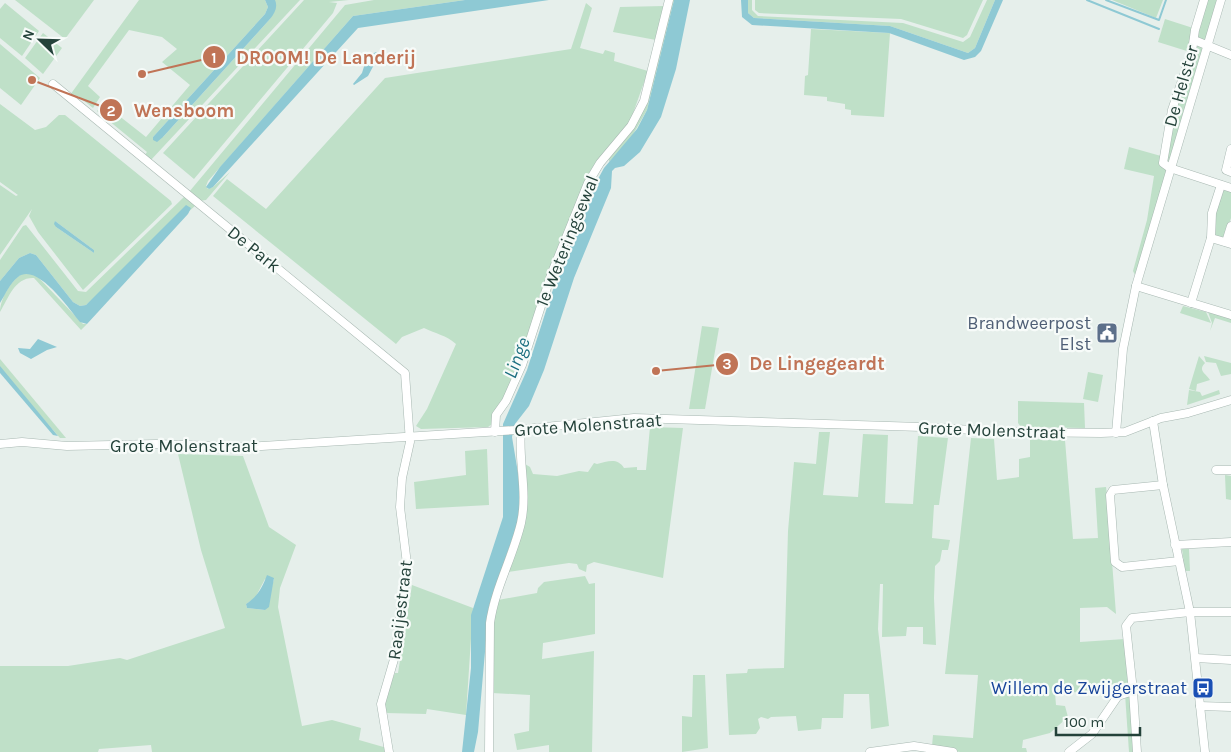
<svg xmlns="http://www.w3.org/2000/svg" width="1231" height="752" font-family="Karla,sans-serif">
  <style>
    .green { fill: #bfe0c8; fill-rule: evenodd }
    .water { fill: #8ec9d4 }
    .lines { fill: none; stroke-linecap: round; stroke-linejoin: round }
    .stream { stroke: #8ec9d4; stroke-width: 2 }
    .minor-casing { stroke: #a8b8b2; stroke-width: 9 }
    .minor { stroke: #fff; stroke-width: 8 }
    .labels { text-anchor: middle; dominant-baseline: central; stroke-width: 4.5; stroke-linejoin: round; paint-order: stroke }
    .street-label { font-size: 18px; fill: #24423a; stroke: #f7fbf9 }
    .service-label { font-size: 18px; fill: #4e5e75; stroke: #f7fbf9; text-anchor: end }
    .transit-label { font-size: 18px; fill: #164399; stroke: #f7fbf9; text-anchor: end }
    .water-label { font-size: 19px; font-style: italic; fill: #1c6f80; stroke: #f7fbf9 }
    .leader { fill: none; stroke: #c07456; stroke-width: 2 }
    .callout-dot { fill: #c07456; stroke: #f7fbf9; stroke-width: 2 }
    .mark-label { font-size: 15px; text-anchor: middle; font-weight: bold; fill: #fff }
    .callout-label { font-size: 19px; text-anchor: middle; font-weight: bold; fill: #c07456; stroke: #f7fbf9; stroke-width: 4.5; stroke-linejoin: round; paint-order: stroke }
  </style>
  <rect width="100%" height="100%" fill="#e6efeb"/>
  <!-- green -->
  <g class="green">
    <path d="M15 0H94L65 39Z"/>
    <path d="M139 0H265L268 7 265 14 153 137H163L270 19 275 0H300L150 161 144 156 147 152 97 111 104 104 146 137 190 85 162 62 177 49 162 37 129 30 88 86 100 97 93 108 78 96 76 99 70 95Z"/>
    <path d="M304 0H349L329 2 337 3 333 13 194 179 163 153Z"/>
    <path d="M374 0H465L353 16 208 181 206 186 208 189 213 187 230 172 206 200 199 201 189 192 345 5Z"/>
    <path d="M671 0H674L647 110 631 138 609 162V156L630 134 642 111Z"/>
    <path d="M748 0H752V10L758 16 903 23 963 42 970 37 987 0H995L975 48 968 53 890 26 754 18 748 13Z"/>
    <path d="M755 0H983L967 35 963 38 901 19 759 13 755 10Z"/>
    <path d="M1112 0H1163L1156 18Z"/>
    <path d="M1206 0H1218L1206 39 1202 40 1196 37Z"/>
    <path d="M5 3 39 31 22 56 0 38V9Z"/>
    <path d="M586 3 592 8 580 48 603 54 605 50 615 53 614 61 648 71 631 119 623 133 590 172 522 356 492 424 488 427 421 429 416 426 427 409 456 344C446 335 436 334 424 328L402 337 396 344 213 196 227 179 266 209 385 78 571 49Z"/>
    <path d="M664 6 656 40 613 32 620 7Z"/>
    <path d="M1165 19 1193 28 1190 52 1158 42Z"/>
    <path d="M811 29 890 33 884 117 851 115V110L845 109V104L827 101V97L804 95 805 76 808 75Z"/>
    <path d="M43 33 62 48 43 74 25 58Z"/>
    <path d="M0 44 40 78 21 105 0 88Z"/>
    <path d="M1196 45 1203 47V52L1168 164 1165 158 1173 114Z"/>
    <path d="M0 104 35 130 46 127 59 115H65L171 201 172 204 83 290 38 232 29 216 32 209 0 255V185L16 196 18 195 0 182ZM55 221 94 250V253L56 227Z"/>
    <path d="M1129 147 1161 156 1162 166 1167 171 1136 277 1133 271 1147 220 1154 176 1124 169Z"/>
    <path d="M1227 189 1231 191V218L1224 239 1215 236 1214 217 1221 192Z"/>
    <path d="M185 196 196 205 86 305 80 306 73 302 36 255 30 253 19 258 0 281V260L23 226 26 225 78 291 86 292Z"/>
    <path d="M22 274H33L37 276 83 324H87L81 330 34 278C15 277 9 297 0 312 0 299 11 280 22 274Z"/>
    <path d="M1183 306 1206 312 1211 323 1180 313Z"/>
    <path d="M1208 312 1231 319V323L1215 318 1210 331 1212 323Z"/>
    <path d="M702 326 719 328 705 409H689Z"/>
    <path d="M1199 356 1205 363C1197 371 1207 374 1210 380L1197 384 1196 391 1189 389Z"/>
    <path d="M1204 356 1231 363V374L1221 376 1216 363 1206 362Z"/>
    <path d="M0 359 66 438H60L0 369Z"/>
    <path d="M1088 372 1103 375 1098 402 1083 399Z"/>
    <path d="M1189 390 1200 392 1202 396 1219 390 1220 394 1187 405Z"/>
    <path d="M1018 401 1084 403 1085 428 1021 427 1018 423Z"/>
    <path d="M650 427 683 428 663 578 594 562 587 565 586 572 579 569 577 564 569 563 508 572 525 464 530 467 533 474 557 476 579 471 588 472 594 463 597 464C607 462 617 457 624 468L637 467V470H646Z"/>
    <path d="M819 432H830L823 495 858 497 863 434 888 435 885 503 913 504 918 436 948 438 939 505H934L932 538 950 540 948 550H942L940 561 935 566 934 598 936 645 923 644V627H907L906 636 882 637 883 584H880L878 629 889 726 871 729 869 694H844L843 718H822L821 729 798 731 796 716 771 717 768 719 761 717 758 719 760 728 756 734 729 735 726 674 747 673 748 669 784 668 788 531 794 462 816 464Z"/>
    <path d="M971 438 994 439 997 480 1019 477V459L1030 457V439L1065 440 1073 539 1098 538 1095 488 1106 487 1107 495 1116 614 1107 607 1080 608V642L1125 639 1130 687 1112 696 1104 691 1055 693 1056 705 1065 706 1068 717 1050 733 1023 740 1022 748H1026L1027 752H960L932 746 933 735 973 738 978 675 945 674Z"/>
    <path d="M487 449 489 505 416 509 414 482 466 475 465 451Z"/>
    <path d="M178 454 243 456 269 527 296 545 280 588 278 607 302 726 332 720 361 728 359 740 387 748 388 752H152L151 745 99 749 98 752H0V666H68L120 658 127 660 225 628 201 550ZM265 579H274L265 610 247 608 246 604 255 598Z"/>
    <path d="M1225 475 1231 476V500L1226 499Z"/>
    <path d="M1182 549H1189L1190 571H1185Z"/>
    <path d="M585 576 589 584 595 583V634L543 643 542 659 594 651 592 752H549V745L517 750 514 734 529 731 530 695 492 693V631L498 600 537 593 538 588 544 582Z"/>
    <path d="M412 585 473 608 466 715 427 709 426 714 386 713 384 705 385 697 395 673H398Z"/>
    <path d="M693 675H705L708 748 682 752V716L692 717Z"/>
    <path d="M1125 694 1131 695 1134 752H1129Z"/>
  </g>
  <!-- water -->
  <g class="water">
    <path d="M265 0H275C278 7 275 13 270 19L163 137 157 142 153 140V137L265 14 268 7Z"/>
    <path d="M465 0H549L358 28 213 187 209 189 206 187 220 167 353 16Z"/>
    <path d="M674 0H690L676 69 661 117 640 152 624 166 615 168 612 171 611 188 574 278 544 370 529 406 515 424 512 437 520 485 519 519 489 606 478 732 474 752H462L471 668V615L503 517V424L527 370 551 295 592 190 604 168 637 129 647 110Z"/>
    <path d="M741 0H748V13L754 18 890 26 968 53 975 48 995 0H1003L981 51 975 57 964 60 889 33 752 25 742 17Z"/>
    <path d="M376 52 400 59 376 61 368 76 354 85 353 84 362 73 367 57Z"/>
    <path d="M186 205 191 208 188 214 87 324 80 322C69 309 37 262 18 277 10 283 5 295 0 303V281L19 258 30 253 36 255 73 302 80 306 86 305Z"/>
    <path d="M55 221 94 250V253L56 227 54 224Z"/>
    <path d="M38 339 57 347 47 350 31 359 20 353 18 348 30 349Z"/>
    <path d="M0 366 58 436 53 435 0 373Z"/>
    <path d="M267 575 274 578 269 607 265 610 247 608 246 604C258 596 262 588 267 575Z"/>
  </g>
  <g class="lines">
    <!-- stream -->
    <g class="stream">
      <path d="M1087 0 1159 29"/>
      <path d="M1106 0 1159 20 1166 0"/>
    </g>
    <!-- minor casing -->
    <g class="minor-casing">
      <g id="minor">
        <path d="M1204 0 1195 30 1192 51 1172 110 1163 163 1170 168 1231 188"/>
        <path d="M1194 40 1231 55"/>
        <path d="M53 84 405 373 410 442 402 478 400 507 407 564 395 656 381 704 389 752"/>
        <path d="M1231 149 1226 170 1231 172"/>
        <path d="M1211 238 1231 244"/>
        <path d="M1226 242 1231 226"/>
        <path d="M1136 286 1231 315"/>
        <path d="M1191 303 1211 238 1212 213 1221 185"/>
        <path d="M1153 421 1163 485 1190 612 1205 752"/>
        <path d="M495 432 496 415 506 401 522 365 551 275 588 183 600 163 631 126 644 101 669 0"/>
        <path d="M1116 433 1123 349 1136 286 1221 0"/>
        <path d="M0 444 22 442 67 446 156 444 245 447 516 430 634 418 921 427 1007 432 1101 433 1125 432 1161 418 1188 413 1231 400"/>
        <path d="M1216 470H1231"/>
        <path d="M1163 485 1113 490 1110 495 1115 562 1122 567 1179 561"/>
        <path d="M1175 545 1231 542"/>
        <path d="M1196 658 1231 660"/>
        <path d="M1200 706 1231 707"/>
        <path d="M489 752 490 623C495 588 513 557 521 523 528 492 518 461 521 430"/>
        <path d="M870 752 914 746 953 752"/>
        <path d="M1069 752 1092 734 1118 696 1133 691"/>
        <path d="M1137 752 1133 691 1126 626 1132 618 1190 612H1231"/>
      </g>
    </g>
    <!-- minor -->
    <use href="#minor" class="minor"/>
  </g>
  <!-- icons -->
  <defs>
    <g id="civic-square" transform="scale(1.125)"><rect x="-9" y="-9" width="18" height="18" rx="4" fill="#5c6f8a" stroke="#f7fbf9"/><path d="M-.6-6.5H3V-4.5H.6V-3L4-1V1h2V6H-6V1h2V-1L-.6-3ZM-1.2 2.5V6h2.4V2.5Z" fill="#fff"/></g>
    <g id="bus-square" transform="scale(1.125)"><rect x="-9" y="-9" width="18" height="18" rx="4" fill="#1a4fb4" stroke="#f7fbf9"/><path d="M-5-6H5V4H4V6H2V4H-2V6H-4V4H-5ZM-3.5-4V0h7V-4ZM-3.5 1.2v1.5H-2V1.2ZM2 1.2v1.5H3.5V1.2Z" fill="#fff"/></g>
  </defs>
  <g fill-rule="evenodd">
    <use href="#civic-square" x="1107" y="333"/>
    <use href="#bus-square" x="1203" y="688"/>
  </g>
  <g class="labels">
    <!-- street labels -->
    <g class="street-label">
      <text transform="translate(1181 86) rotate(-74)">De Helster</text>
      <text transform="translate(567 241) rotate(-68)">1e Weteringsewal</text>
      <text transform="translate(254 249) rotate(39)">De Park</text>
      <text transform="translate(588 425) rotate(-4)">Grote Molenstraat</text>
      <text transform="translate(992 430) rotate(2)">Grote Molenstraat</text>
      <text x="184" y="446">Grote Molenstraat</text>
      <text transform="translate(400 610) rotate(-83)">Raaijestraat</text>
    </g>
    <!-- service labels -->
    <g class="service-label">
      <text x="1091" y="323">Brandweerpost<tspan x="1091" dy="21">Elst</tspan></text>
    </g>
    <!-- transit labels -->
    <g class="transit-label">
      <text x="1187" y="688">Willem de Zwijgerstraat</text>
    </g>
    <!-- water labels -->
    <g class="water-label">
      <text transform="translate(517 358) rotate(-69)">Linge</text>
    </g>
  </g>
  <!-- callouts -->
  <path class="leader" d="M142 74L214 57M32 80L111 110M656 371L727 364"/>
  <g class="callout-dot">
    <circle cx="142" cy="74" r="5"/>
    <circle cx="32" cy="80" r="5"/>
    <circle cx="656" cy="371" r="5"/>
    <circle cx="214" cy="57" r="12"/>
    <circle cx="111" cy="110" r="12"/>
    <circle cx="727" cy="364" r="12"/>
  </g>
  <g class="mark-label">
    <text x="214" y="63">1</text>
    <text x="111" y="116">2</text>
    <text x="727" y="369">3</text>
  </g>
  <g class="callout-label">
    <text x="326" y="64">DROOM! De Landerij</text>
    <text x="184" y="117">Wensboom</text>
    <text x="817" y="370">De Lingegeardt</text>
  </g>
  <!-- north arrow -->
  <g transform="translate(40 40) rotate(293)" stroke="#f7fbf9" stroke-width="4" paint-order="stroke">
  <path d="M0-4L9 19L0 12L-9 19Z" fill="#24423a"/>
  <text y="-8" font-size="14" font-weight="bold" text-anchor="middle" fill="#24423a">N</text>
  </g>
  <!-- scale -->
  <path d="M1056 727v8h84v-8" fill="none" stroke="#24423a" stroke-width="2.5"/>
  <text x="1064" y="727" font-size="15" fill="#24423a" stroke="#f7fbf9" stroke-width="4" paint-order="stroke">100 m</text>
</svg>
